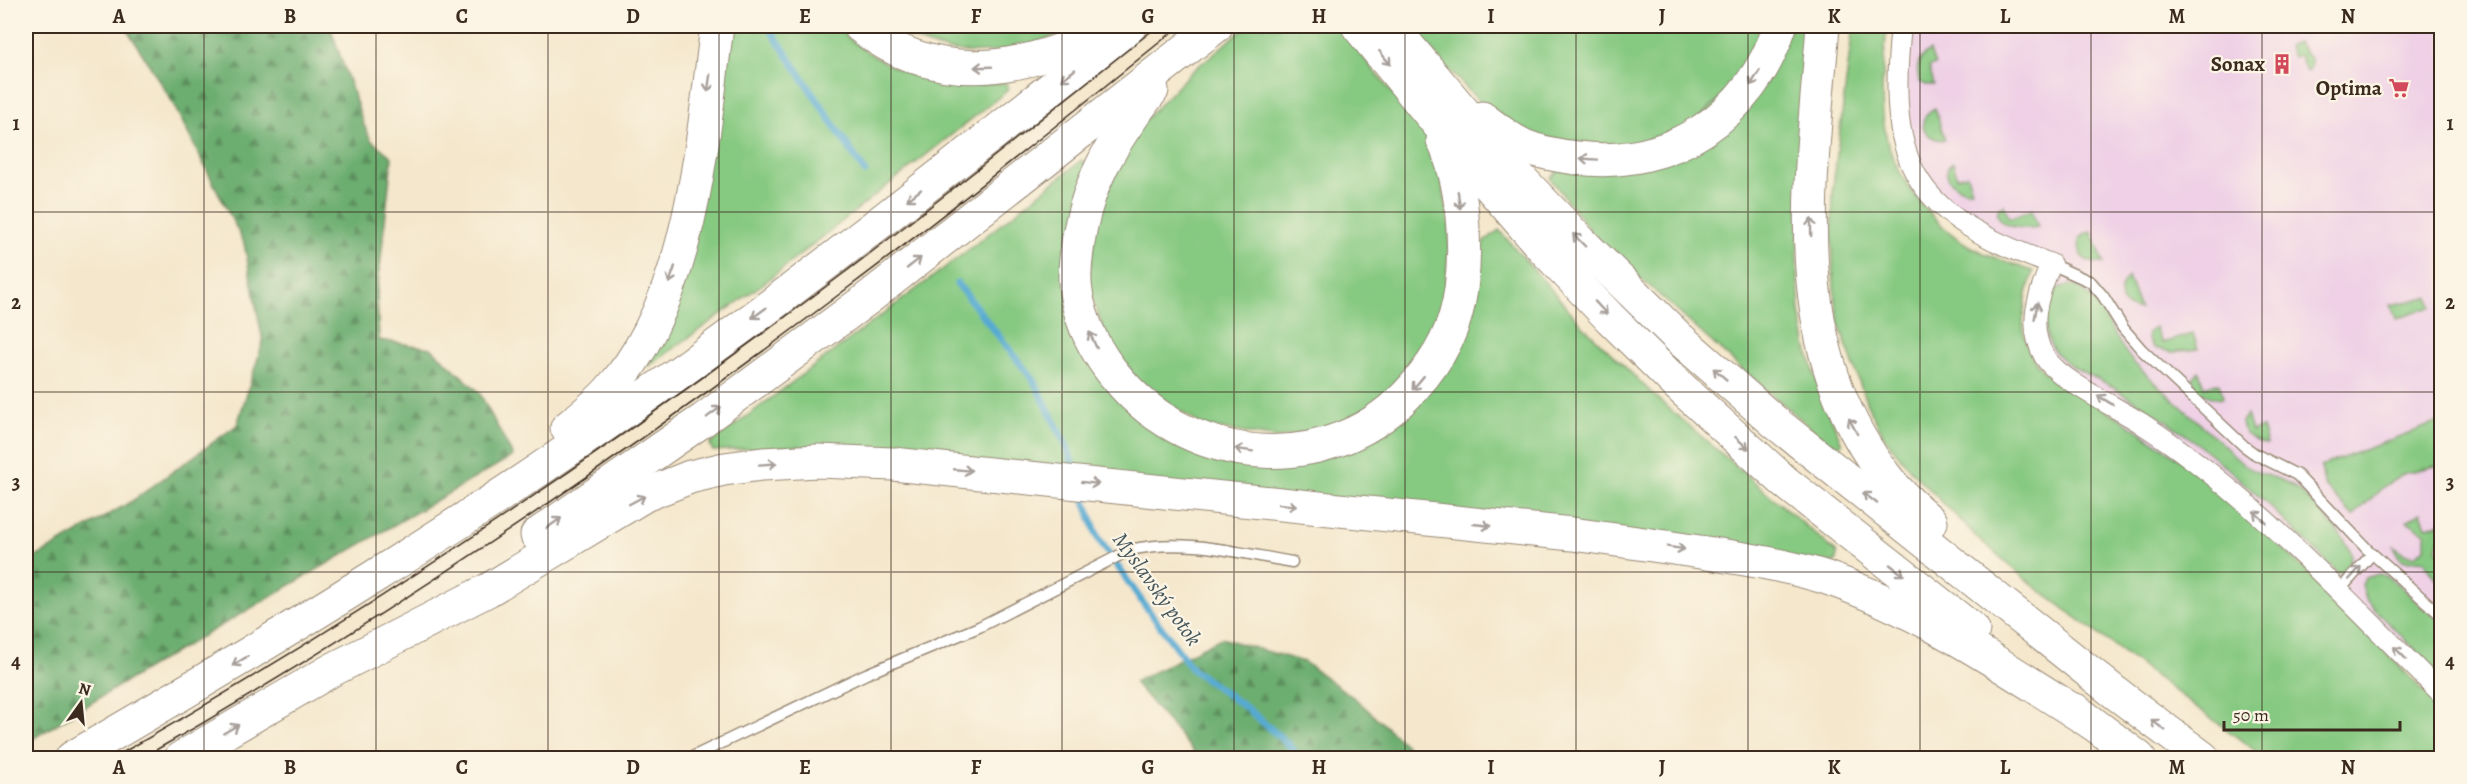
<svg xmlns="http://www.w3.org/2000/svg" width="2467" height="784" font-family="Alegreya,serif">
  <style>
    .built { fill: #efd0e6 }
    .grass { fill: #86c981; stroke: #607a50; stroke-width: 1.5 }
    .forest { fill: url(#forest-firs); stroke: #546c46; stroke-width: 1.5 }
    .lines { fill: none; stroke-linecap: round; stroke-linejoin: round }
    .stream { stroke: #57aad2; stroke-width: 7 }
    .service-casing { stroke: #988875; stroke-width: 13 }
    .minor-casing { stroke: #988875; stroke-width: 22 }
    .trunk-casing { stroke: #988875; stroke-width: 35 }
    .service { stroke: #fff; stroke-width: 10 }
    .minor { stroke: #fff; stroke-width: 20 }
    .trunk { stroke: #fff; stroke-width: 33 }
    .tram { stroke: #3b2a1e; stroke-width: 1.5 }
    .oneway { stroke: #a79f9a }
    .grid { fill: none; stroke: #3b2a1e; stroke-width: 1.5; stroke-opacity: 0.55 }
    .labels { text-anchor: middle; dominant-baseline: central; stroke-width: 4.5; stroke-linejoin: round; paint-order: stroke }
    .poi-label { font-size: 21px; font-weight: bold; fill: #3b2a1e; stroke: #fcf5e5; text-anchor: end }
    .water-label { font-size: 22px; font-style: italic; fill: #45575d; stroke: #fcf5e5 }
    .neatline { fill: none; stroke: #3b2a1e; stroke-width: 2 }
    .grid-label { font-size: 20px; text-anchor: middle; font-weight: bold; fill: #3b2a1e }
  </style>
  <defs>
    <pattern id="forest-firs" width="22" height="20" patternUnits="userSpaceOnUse" patternTransform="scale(1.5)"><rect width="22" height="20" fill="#6cad6f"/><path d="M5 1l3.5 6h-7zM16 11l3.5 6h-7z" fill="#5a8d5b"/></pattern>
  </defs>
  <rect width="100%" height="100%" fill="#fcf5e5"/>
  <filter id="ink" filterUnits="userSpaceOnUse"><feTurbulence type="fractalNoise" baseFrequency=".0167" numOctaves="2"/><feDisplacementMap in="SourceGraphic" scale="12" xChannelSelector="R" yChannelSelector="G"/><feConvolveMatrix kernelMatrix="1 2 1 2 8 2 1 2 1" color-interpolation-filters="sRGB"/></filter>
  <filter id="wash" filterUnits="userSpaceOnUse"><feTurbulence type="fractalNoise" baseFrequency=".008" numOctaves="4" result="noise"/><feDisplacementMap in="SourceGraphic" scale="24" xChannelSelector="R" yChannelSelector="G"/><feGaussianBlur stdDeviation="1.35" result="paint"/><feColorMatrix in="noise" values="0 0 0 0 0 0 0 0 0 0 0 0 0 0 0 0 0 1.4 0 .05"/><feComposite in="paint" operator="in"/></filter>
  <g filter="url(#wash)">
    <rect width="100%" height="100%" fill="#f4e7cc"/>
    <!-- built -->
    <path class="built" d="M1901 26H2441V694L2338 592 2044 357 2050 265 1972 231 1911 165Z"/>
    <!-- grass -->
    <g class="grass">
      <path d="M734 26H835C871 60 914 83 965 85 978 86 993 84 1007 83L1008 90 767 281 648 367 729 52Z"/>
      <path d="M887 26H1078C1039 45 991 58 947 50 926 46 906 35 887 26Z"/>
      <path d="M1247 26H1338L1426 135 1437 156 1450 226 1445 301 1422 358 1388 397 1329 428 1278 438 1203 426 1140 384 1108 342 1088 286 1098 208 1138 127 1190 73Z"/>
      <path d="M1412 26H1767L1743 76 1690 126 1621 148 1536 137 1480 102 1447 68Z"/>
      <path d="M1793 26H1810L1797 262 1800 312 1807 349 1817 383 1842 444 1836 449 1736 364 1597 239 1550 178 1560 169 1654 164Z"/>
      <path d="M1853 26H1887C1884 60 1879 96 1885 130 1892 175 1934 227 1973 248 1992 258 2013 264 2033 271 2024 303 2015 333 2036 363 2052 384 2076 393 2099 406 2129 423 2162 446 2189 467 2281 538 2360 627 2441 709V758H2265L2035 587 1979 539 1913 473 1885 438 1867 404 1839 324 1834 288 1832 238 1833 187Z"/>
      <path d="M2297 42 2311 59 2310 70 2306 72 2300 55 2293 57 2288 46Z"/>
      <path d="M1930 51 1935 65 1929 67 1934 85H1926L1920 82C1915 69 1918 58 1930 51Z"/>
      <path d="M1935 108 1945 140C1924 141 1913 119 1935 108Z"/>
      <path d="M1082 160 1086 164 1069 317 1212 458 1390 425 1481 247 1485 241 1499 230 1585 328 1659 400 1835 551 1837 554 1836 561 1831 563 795 446 713 451 710 444 963 254Z"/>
      <path d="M1953 163 1957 177 1967 175 1972 190C1958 192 1936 174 1953 163Z"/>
      <path d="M2004 205 2009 218 2032 210 2038 227C2024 229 2003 229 1997 214L1999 208Z"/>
      <path d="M2092 232 2104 263C2086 264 2078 258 2079 240L2085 234Z"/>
      <path d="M2128 277 2140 309C2119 310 2115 291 2128 277Z"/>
      <path d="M2073 285C2102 297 2112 340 2135 364L2246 466C2259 475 2274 476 2288 483 2302 491 2351 540 2351 555 2351 563 2344 569 2339 574 2292 528 2246 481 2194 441 2169 422 2142 404 2114 388 2094 375 2068 370 2053 349 2039 329 2040 284 2073 285Z"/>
      <path d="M2429 297 2431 307 2396 319 2391 305Z"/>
      <path d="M2155 327 2162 343 2193 334 2198 349 2172 352 2154 348 2148 339V333Z"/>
      <path d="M2199 371 2204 387 2219 383 2223 397 2221 399C2208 397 2194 393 2193 378Z"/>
      <path d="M2247 415 2252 431 2262 428 2267 444C2255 443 2242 435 2241 422Z"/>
      <path d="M2441 421V465L2405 473 2383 487 2353 516 2324 485 2321 466Z"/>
      <path d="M2421 512 2426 527 2441 523V534L2437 548 2441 557V583L2430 572 2425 561C2410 557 2401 570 2394 546L2404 554 2414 556 2425 548V533L2407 521Z"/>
      <path d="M2379 574 2389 577 2441 622V676L2366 600 2362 585 2365 578Z"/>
    </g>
    <!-- forest -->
    <g class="forest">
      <path d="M125 26H330L364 125 371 140 392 157 377 295 379 340 431 348 479 392 513 456 153 665 26 743V563L132 501 237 425 263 342 244 243 170 98Z"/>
      <path d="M1221 638 1304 662 1357 700 1406 745 1410 758H1199L1134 682Z"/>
    </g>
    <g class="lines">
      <!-- stream -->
      <g class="stream">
        <path d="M768 26 865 172"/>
        <path d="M957 283 1034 381 1067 447 1076 473"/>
        <path d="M1082 492 1098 538 1143 603 1193 670 1249 710 1288 744 1300 758"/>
      </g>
    </g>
  </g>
  <g filter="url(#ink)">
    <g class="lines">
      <!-- service casing -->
      <g class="service-casing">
        <g id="service">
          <path d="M2051 264 2091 282 2103 296 2123 328 2142 350 2244 446 2255 454 2297 475 2367 549 2442 616"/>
          <path d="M2338 592 2372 554"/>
          <path d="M690 758 866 674 979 627 1130 550C1183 537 1239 553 1292 562"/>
        </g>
      </g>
      <!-- minor casing -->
      <g class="minor-casing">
        <path id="minor" d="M1901 26C1886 169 1915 215 2051 264 2038 294 2027 326 2044 356 2057 379 2116 407 2141 423 2254 496 2346 600 2442 694"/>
      </g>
      <!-- trunk casing -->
      <g class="trunk-casing">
        <g id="trunk">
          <path d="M860 26C935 86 1019 72 1100 34"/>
          <path d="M1358 26 1479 174 1542 247 1610 318 1679 386 1785 482 1973 630"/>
          <path d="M1391 26 1516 174 1581 242 1680 339 1776 423 2113 691 2203 758"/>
          <path d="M1823 26C1811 181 1783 344 1886 477 1899 494 1915 508 1931 522"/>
          <path d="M1152 90C1113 140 1084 186 1077 251 1075 264 1074 279 1076 292 1081 324 1097 355 1118 379 1193 469 1334 479 1414 387 1440 358 1456 328 1461 289 1467 244 1463 181 1443 140"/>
          <path d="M1482 118C1495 128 1509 139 1524 146 1541 153 1559 156 1577 158 1671 170 1752 115 1780 26"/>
          <path d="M567 428C582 416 596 405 608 392 692 302 702 142 717 26"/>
          <path d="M537 535 703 420 867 299 1216 26"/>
          <path d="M2075 710 2139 758"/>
          <path d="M72 758C274 641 472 520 663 384 823 270 976 147 1130 26"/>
          <path d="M181 758 330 671 488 590 645 495 690 477 724 469 762 464 818 461 893 464 1572 534C1624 541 1675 548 1726 556 1759 561 1792 567 1824 577 1921 610 2006 668 2092 723"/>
        </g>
      </g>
      <!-- service -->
      <use href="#service" class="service"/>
      <!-- minor -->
      <use href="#minor" class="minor"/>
      <!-- trunk -->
      <use href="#trunk" class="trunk"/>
      <!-- tram -->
      <g class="tram">
        <path d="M113 758C366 615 608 451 840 276 948 195 1052 109 1158 26"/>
        <path d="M142 758C388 618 623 458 849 287 962 203 1071 113 1180 26"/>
      </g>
    </g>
    <!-- one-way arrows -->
    <defs><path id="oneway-shaft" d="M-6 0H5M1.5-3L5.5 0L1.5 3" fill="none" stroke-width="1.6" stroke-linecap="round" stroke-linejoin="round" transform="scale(1.5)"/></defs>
    <g class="oneway">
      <use href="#oneway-shaft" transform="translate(1385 58) rotate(51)"/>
      <use href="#oneway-shaft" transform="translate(983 67) rotate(178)"/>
      <use href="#oneway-shaft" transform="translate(1068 75) rotate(142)"/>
      <use href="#oneway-shaft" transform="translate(1755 78) rotate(122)"/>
      <use href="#oneway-shaft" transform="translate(709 83) rotate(98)"/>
      <use href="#oneway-shaft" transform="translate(1589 159) rotate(-176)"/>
      <use href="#oneway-shaft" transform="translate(914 195) rotate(142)"/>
      <use href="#oneway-shaft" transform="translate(1459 200) rotate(82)"/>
      <use href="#oneway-shaft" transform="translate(1811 227) rotate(-91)"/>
      <use href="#oneway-shaft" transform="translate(1579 240) rotate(-134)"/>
      <use href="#oneway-shaft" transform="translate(914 263) rotate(-38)"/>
      <use href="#oneway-shaft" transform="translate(672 275) rotate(109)"/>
      <use href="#oneway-shaft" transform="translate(1601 308) rotate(47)"/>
      <use href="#oneway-shaft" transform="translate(2036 311) rotate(-80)"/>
      <use href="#oneway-shaft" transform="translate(759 313) rotate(144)"/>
      <use href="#oneway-shaft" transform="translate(1093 340) rotate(-115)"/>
      <use href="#oneway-shaft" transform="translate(1720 374) rotate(-139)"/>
      <use href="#oneway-shaft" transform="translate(1418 383) rotate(130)"/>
      <use href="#oneway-shaft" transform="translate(2105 400) rotate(-149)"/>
      <use href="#oneway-shaft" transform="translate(714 412) rotate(-37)"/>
      <use href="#oneway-shaft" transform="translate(1853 426) rotate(-118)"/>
      <use href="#oneway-shaft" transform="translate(1742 443) rotate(42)"/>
      <use href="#oneway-shaft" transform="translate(1244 450) rotate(-171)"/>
      <use href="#oneway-shaft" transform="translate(768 464) rotate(-4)"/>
      <use href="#oneway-shaft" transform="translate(963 470) rotate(5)"/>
      <use href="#oneway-shaft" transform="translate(1090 483) rotate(7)"/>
      <use href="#oneway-shaft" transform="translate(1870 498) rotate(-142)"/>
      <use href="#oneway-shaft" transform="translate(637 500) rotate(-28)"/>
      <use href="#oneway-shaft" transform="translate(1288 505) rotate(6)"/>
      <use href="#oneway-shaft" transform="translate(2260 517) rotate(-138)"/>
      <use href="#oneway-shaft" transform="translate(554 523) rotate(-35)"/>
      <use href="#oneway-shaft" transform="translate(1482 525) rotate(6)"/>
      <use href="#oneway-shaft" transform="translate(1676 548) rotate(9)"/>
      <use href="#oneway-shaft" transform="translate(1897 570) rotate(38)"/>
      <use href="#oneway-shaft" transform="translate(2355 573) rotate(-48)"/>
      <use href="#oneway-shaft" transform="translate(2400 653) rotate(-135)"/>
      <use href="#oneway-shaft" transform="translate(240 661) rotate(149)"/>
      <use href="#oneway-shaft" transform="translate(2158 725) rotate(-143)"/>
      <use href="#oneway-shaft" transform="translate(231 729) rotate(-30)"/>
    </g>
  </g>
  <!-- grid -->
  <path class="grid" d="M204 26V758M376 26V758M548 26V758M719 26V758M891 26V758M1062 26V758M1234 26V758M1405 26V758M1576 26V758M1748 26V758M1920 26V758M2091 26V758M2262 26V758M26 212H2442M26 392H2442M26 572H2442"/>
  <!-- icons -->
  <defs>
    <g id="building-bare" transform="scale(1.62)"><path d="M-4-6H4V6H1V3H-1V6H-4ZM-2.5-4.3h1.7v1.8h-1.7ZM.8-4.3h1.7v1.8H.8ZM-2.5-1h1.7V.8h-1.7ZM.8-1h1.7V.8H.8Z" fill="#d1495b" stroke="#fcf5e5" stroke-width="2.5" paint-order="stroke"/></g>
    <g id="supermarket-bare" transform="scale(1.62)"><path d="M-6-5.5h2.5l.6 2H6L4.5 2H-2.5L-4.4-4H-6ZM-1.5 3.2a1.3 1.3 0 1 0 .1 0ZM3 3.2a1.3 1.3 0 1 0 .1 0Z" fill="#d1495b" stroke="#fcf5e5" stroke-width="2.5" paint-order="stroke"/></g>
  </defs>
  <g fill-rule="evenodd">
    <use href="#building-bare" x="2282" y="64"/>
    <use href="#supermarket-bare" x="2399" y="88"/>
  </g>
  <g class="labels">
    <!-- poi labels -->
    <g class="poi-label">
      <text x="2265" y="64">Sonax</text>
      <text x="2382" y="88">Optima</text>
    </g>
    <!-- water labels -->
    <g class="water-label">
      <text transform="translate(1157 589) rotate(54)">Myslavský potok</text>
    </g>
  </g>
  <!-- margin -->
  <rect width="2467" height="784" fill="none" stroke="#fcf5e5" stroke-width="66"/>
  <!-- north arrow -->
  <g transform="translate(81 703) rotate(15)" stroke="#fcf5e5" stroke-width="4.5" paint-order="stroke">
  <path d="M0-4.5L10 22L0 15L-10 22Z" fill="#3b2a1e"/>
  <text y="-9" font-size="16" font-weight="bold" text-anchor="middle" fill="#3b2a1e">N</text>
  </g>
  <!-- scale -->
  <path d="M2224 721v9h176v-9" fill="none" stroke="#3b2a1e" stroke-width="3"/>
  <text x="2233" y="721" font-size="18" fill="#3b2a1e" stroke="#fcf5e5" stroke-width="4.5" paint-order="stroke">50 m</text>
  <rect x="33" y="33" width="2401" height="718" class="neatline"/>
  <g class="grid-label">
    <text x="119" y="23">A</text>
    <text x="290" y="23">B</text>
    <text x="462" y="23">C</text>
    <text x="633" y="23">D</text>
    <text x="805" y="23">E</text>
    <text x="976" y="23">F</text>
    <text x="1148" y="23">G</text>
    <text x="1319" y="23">H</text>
    <text x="1491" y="23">I</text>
    <text x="1662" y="23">J</text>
    <text x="1834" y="23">K</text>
    <text x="2005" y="23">L</text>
    <text x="2177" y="23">M</text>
    <text x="2348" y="23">N</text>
    <text x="16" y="130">1</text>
    <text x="2450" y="130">1</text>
    <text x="16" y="309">2</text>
    <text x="2450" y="309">2</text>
    <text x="16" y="489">3</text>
    <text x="2450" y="489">3</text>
    <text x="16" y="668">4</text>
    <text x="2450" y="668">4</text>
    <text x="119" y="774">A</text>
    <text x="290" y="774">B</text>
    <text x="462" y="774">C</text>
    <text x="633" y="774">D</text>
    <text x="805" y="774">E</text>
    <text x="976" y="774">F</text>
    <text x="1148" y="774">G</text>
    <text x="1319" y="774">H</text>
    <text x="1491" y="774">I</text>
    <text x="1662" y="774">J</text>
    <text x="1834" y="774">K</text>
    <text x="2005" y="774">L</text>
    <text x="2177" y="774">M</text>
    <text x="2348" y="774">N</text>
  </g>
</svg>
